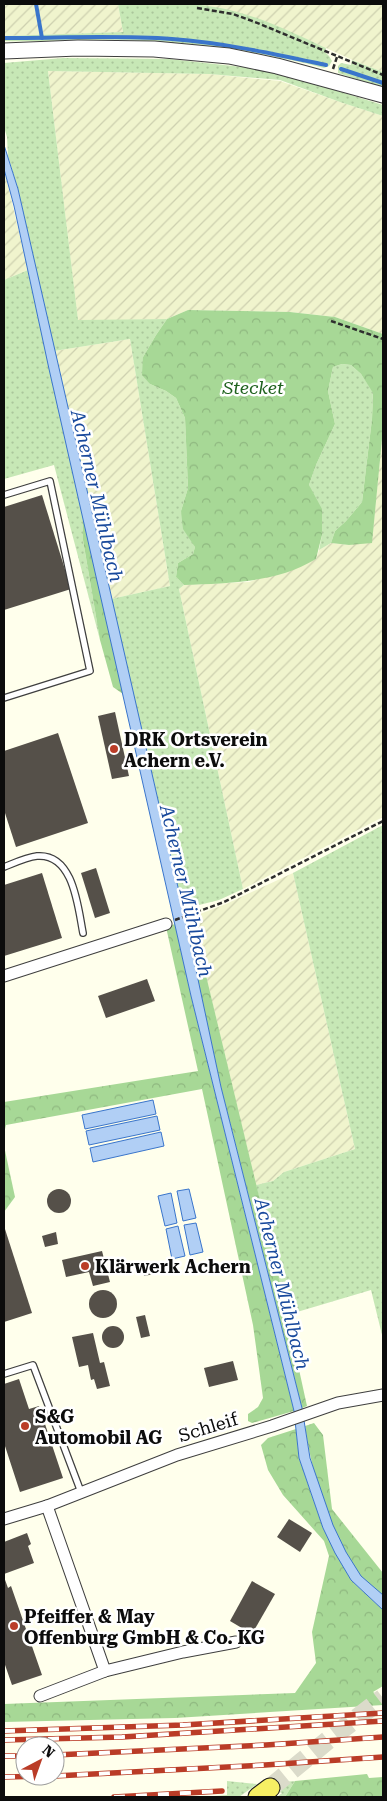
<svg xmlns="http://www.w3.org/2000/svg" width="387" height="1801" font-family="'Roboto Serif',serif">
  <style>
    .farmland { fill: url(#farmland-furrows) }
    .grass { fill: url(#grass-dots) }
    .forest { fill: url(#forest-crowns) }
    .water { fill: #b1cff5; stroke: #3a75cb }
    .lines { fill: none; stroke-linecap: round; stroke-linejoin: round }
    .stream { stroke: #3a75cb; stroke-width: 4 }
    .building { fill: #555049 }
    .primary-tunnel { stroke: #dbdbca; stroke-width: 19; stroke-dasharray: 19 9; stroke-linecap: butt }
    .service-casing { stroke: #3f3f3f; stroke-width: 8 }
    .minor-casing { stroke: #3f3f3f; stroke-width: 13 }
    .tertiary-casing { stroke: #3f3f3f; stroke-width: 17 }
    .primary-casing { stroke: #1d1d1d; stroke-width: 21 }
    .path { stroke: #2e2e2e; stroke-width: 2.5; stroke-dasharray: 5 2.5; stroke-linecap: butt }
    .service { stroke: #fff; stroke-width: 5.5 }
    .minor { stroke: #fff; stroke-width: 11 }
    .tertiary { stroke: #fff; stroke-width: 15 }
    .primary { stroke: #f6ef64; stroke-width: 19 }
    .rail-casing { stroke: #ba3c27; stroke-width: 5.5 }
    .rail { stroke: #fff; stroke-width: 4; stroke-dasharray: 11; stroke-linecap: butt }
    .poi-dot { fill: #ba3c27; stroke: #fff; stroke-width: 2 }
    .labels { text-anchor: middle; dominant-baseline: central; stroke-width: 5; stroke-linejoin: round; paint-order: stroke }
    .park-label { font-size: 18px; font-style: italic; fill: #1f621e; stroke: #fff }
    .poi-label { font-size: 18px; font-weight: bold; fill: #0c0c0c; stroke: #fff; text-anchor: start }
    .street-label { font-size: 18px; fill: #0c0c0c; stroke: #fff }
    .water-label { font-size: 19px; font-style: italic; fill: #18499c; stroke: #fff }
  </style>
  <defs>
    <pattern id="farmland-furrows" width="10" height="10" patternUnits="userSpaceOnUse" patternTransform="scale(1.25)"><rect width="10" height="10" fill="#f0f4cd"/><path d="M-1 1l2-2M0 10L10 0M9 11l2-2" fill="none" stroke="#cdd0af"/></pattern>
    <pattern id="grass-dots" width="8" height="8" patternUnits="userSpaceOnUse" patternTransform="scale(1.25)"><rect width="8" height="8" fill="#c7e8b6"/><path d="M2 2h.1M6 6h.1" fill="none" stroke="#aac69b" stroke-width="1.8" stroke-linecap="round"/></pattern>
    <pattern id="forest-crowns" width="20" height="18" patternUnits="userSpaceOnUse" patternTransform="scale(1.25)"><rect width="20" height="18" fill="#a7d896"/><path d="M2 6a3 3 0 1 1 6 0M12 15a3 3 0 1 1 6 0" fill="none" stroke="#8fb880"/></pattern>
  </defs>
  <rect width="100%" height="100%" fill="#ffffec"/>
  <!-- farmland -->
  <g class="farmland">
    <path d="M4 4H118L123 32 4 36Z"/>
    <path d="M186 4H383V72L355 61 297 35 215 7Z"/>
    <path d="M48 71 209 74 280 81 340 102 383 116V334L335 317 290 312 188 310 167 319 78 321Z"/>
    <path d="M4 169 28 270 4 280Z"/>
    <path d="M130 339 170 586 111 599 54 351Z"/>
    <path d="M383 429V817L243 889 179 589 184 585 249 582 316 559 319 550 331 543 349 545 372 539Z"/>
    <path d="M293 873 355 1149 284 1172 273 1181 256 1185 192 917 226 904Z"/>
  </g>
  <!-- grass -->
  <g class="grass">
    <path d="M118 4C150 4 183 1 215 7 253 13 291 32 326 48L325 52 329 56 332 61 329 66 324 68C259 51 193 43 125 40 85 39 44 42 4 41V36L123 32Z"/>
    <path d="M63 58 169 59 270 70 383 105V116L340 102 280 80 209 74 48 71 78 320 167 319 156 335 143 357 150 384 166 391 176 398 185 418 188 488 181 511 195 547 193 554 178 563 176 577 184 585 179 589 243 889 219 900 183 909 111 599 170 586 130 339 54 351 18 189 8 156 7 137 4 127V63Z"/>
    <path d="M352 60 383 72V88L338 73V66L341 63 351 65Z"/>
    <path d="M28 270 83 516V540L100 640 54 465 4 479V280Z"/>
    <path d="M342 364 351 365 361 374 373 392 372 419 362 502 346 521 335 531 331 543 319 550 322 535 309 485 316 465 335 424 328 391 333 367Z"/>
    <path d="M383 825V1339L371 1290 287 1315 256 1185 273 1181 284 1172 355 1149 293 873Z"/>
    <path d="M227 1781 257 1784 295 1781 285 1797H277L282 1793 257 1784 239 1797H202L227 1795Z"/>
  </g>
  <!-- forest -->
  <g class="forest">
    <path d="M188 310 290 312 335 317 383 334V429L372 543 349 545 331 543 335 531 346 521 362 502 372 419 373 393 361 374 351 365 342 364 333 367 328 391 335 424 316 465 309 485 322 509V535L316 559C276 583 230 583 184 585L176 577 178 563 193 554 195 547 183 529 181 511 188 488 185 418 176 398 166 391 150 384 142 375 143 357 156 335 167 319Z"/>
    <path d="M83 516 123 694 113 687 100 640 83 540Z"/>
    <path d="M192 917 282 1292 307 1406 302 1408 221 1087 184 920Z"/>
    <path d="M175 924 191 996 294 1411 252 1423 248 1421V1414L258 1407 263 1398 253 1325 202 1089 6 1125 4 1133V1102L198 1071 166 927Z"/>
    <path d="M4 1146 15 1197 4 1212Z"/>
    <path d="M314 1423 323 1435 332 1509 383 1573V1595C376 1589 366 1583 360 1575 330 1533 312 1476 305 1426Z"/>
    <path d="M296 1429 299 1458 323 1528 351 1580 383 1610V1686L373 1692 383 1698V1705L175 1718 4 1722V1704L295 1693 316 1663 312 1632 329 1556 324 1541 283 1495 268 1470 261 1445 268 1438Z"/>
    <path d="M367 1774 369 1778 383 1777V1797H285L295 1781Z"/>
  </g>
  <!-- water -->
  <g class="water">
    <path d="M4 145 18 189 183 909 221 1087 302 1408 310 1458 333 1525 346 1552 361 1576 383 1595V1610L351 1580 335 1553 323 1528 299 1458 294 1411 191 996 49 369 14 206 4 169Z"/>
    <path d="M153 1100 156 1114 85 1129 82 1115Z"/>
    <path d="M157 1116 160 1130 89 1145 86 1131Z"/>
    <path d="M161 1132 164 1146 93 1162 90 1148Z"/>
    <path d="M189 1189 196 1218 183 1221 177 1191Z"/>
    <path d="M171 1193 177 1223 165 1226 158 1196Z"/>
    <path d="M196 1223 203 1252 190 1255 184 1225Z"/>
    <path d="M178 1226 185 1256 172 1259 166 1229Z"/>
  </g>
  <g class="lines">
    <!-- stream -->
    <g class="stream">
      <path d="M36 4 42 38"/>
      <path d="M4 38C60 38 116 35 172 39 225 43 274 54 326 65"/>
      <path d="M341 69 383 83"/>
    </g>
  </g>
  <!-- building -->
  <g class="building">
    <path d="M42 495 71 589 4 610V507Z"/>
    <path d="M115 712 129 776 112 779 98 716Z"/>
    <path d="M58 733 88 823 16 847 4 810V751Z"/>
    <path d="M96 868 110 913 95 918 81 873Z"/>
    <path d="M42 873 62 938 4 956V885Z"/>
    <path d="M147 979 155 1001 106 1018 98 996Z"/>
    <circle cx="59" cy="1201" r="12"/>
    <path d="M4 1226 32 1313 4 1322Z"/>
    <path d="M56 1232 58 1244 45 1247 42 1236Z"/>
    <path d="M102 1251 110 1282 93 1286 89 1272 66 1277 62 1260Z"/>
    <path d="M167 1263 169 1271 144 1276 143 1269Z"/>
    <circle cx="103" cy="1304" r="14"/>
    <path d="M145 1315 150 1336 141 1338 136 1317Z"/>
    <circle cx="113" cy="1337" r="11"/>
    <path d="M93 1333 100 1363 104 1362 110 1386 97 1389 94 1379 91 1380 88 1365 79 1367 72 1337Z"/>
    <path d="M233 1361 238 1380 209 1387 204 1368Z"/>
    <path d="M19 1379 29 1409 39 1406 63 1478 20 1492 4 1443V1384Z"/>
    <path d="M289 1519 312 1533 300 1552 277 1537Z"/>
    <path d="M27 1533 31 1544 28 1546 34 1563 4 1574V1542Z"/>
    <path d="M4 1577 8 1588 11 1586 42 1675 12 1685 4 1662Z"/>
    <path d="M252 1581 275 1594 252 1634 230 1621Z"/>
  </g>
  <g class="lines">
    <!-- primary-tunnel -->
    <path class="primary-tunnel" d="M270 1788 327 1741 383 1698"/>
    <!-- service casing -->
    <g class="service-casing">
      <g id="service">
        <path d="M4 495 50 481 90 671 4 698"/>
        <path d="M4 867C14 863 27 857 37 856 74 853 78 908 83 933"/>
        <path d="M4 1374 33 1365 81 1492"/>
      </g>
    </g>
    <!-- minor casing -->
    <g class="minor-casing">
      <g id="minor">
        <path d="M4 976 166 924"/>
        <path d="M47 1506 105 1671 183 1652 236 1642"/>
        <path d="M4 1519 47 1506 177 1455 272 1426 338 1403 383 1395"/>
        <path d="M40 1696 105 1671"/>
      </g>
    </g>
    <!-- tertiary casing -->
    <g class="tertiary-casing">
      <path id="tertiary" d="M4 51 78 48 154 49 229 56 277 66 383 95"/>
    </g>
    <!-- primary casing -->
    <g class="primary-casing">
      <path id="primary" d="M258 1797 270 1788"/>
    </g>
    <!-- path -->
    <g class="path">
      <path d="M197 8 233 14 255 22 383 75"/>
      <path d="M333 69 337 57"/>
      <path d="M331 321 383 339"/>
      <path d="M175 920 224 902 383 821"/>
    </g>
    <!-- service -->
    <use href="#service" class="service"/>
    <!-- minor -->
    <use href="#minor" class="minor"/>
    <!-- tertiary -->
    <use href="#tertiary" class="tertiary"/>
    <!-- primary -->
    <use href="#primary" class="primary"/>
    <!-- rail casing -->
    <g class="rail-casing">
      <g id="rail">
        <path d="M4 1731 183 1725 383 1713"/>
        <path d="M4 1740 122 1737 383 1721"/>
        <path d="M55 1755 266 1745 383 1737"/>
        <path d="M4 1756H25"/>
        <path d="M55 1776 265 1765 383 1757"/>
        <path d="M4 1777 49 1776"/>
        <path d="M114 1797 222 1791"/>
      </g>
    </g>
    <!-- rail -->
    <use href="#rail" class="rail"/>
  </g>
  <!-- markers -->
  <g class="poi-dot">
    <circle cx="114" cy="749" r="5"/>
    <circle cx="85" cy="1266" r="5"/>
    <circle cx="25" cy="1426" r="5"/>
    <circle cx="14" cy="1626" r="5"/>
  </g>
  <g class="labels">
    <!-- park labels -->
    <g class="park-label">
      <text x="253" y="387">Stecket</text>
    </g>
    <!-- poi labels -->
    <g class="poi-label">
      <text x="124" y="739">DRK Ortsverein<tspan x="124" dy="21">Achern e.V.</tspan></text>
      <text x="95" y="1266">Klärwerk Achern</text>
      <text x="35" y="1416">S&amp;G<tspan x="35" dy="21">Automobil AG</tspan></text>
      <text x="24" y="1616">Pfeiffer &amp; May<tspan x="24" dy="21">Offenburg GmbH &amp; Co. KG</tspan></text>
    </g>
    <!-- street labels -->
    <g class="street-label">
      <text transform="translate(208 1427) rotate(-17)">Schleif</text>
    </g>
    <!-- water labels -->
    <g class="water-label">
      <text transform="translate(97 496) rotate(77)">Acherner Mühlbach</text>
      <text transform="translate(186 891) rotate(77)">Acherner Mühlbach</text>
      <text transform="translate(282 1284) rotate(76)">Acherner Mühlbach</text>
    </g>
  </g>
  <!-- border -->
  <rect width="387" height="1801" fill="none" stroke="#0c0c0c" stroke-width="10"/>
  <!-- north arrow -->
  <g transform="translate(40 1761) rotate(41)"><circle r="24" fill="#ffffff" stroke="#9e9e9e"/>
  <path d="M0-4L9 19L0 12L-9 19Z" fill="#ba3c27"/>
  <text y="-8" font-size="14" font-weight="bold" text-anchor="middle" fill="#0c0c0c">N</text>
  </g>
</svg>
